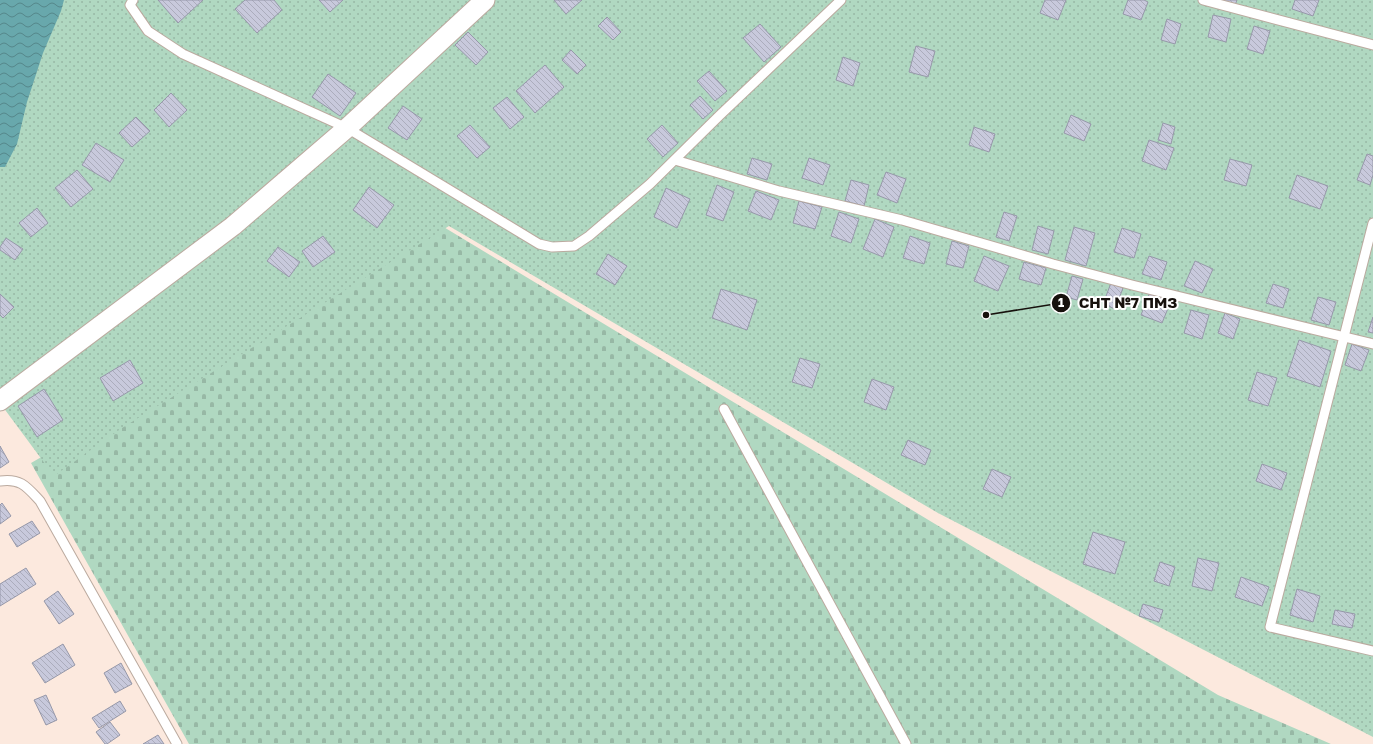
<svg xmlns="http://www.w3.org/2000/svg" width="1373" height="744" font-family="'Golos Text',sans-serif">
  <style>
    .cemetery { fill: url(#cemetery-stones) }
    .garden { fill: url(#garden-dots) }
    .water { fill: url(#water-waves) }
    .building { fill: url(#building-back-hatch); stroke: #9698a9 }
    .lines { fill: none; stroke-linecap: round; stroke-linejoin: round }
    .service-casing { stroke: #bbaa9f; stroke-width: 11 }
    .minor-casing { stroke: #bbaa9f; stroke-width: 21 }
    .service { stroke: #fff; stroke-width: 9 }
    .minor { stroke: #fff; stroke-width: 19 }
    .leader { fill: none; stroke: #17110d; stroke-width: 1.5 }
    .callout-dot { fill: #17110d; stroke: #fff; stroke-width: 1.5 }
    .mark-label { font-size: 12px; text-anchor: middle; font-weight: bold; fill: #fff }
    .callout-label { font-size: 15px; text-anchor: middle; font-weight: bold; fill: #17110d; stroke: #fff; stroke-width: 4; stroke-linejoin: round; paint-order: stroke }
  </style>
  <defs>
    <pattern id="cemetery-stones" width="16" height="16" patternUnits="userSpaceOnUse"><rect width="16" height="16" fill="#b0d8c1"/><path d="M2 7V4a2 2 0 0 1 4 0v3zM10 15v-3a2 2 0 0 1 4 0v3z" fill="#97b8a5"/></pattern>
    <pattern id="garden-dots" width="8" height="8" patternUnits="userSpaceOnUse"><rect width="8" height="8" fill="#b0d8c1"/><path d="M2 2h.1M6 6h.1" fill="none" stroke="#97b8a5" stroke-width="1.8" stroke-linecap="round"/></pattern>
    <pattern id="water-waves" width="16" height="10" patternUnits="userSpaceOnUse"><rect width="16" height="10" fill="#68a8ac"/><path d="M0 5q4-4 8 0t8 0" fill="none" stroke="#55878a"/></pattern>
    <pattern id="building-back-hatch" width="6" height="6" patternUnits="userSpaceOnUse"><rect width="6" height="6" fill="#c8c9dc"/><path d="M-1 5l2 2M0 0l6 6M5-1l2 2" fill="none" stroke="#abacbc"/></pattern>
  </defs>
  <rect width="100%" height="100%" fill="#fce9de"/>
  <!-- cemetery -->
  <path class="cemetery" d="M442 226 1218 695 1331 744H189L31 463Z"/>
  <!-- garden -->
  <path class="garden" d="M0 0H1373V737L938 513 449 226 122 428 54 476 0 403Z"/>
  <!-- water -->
  <path class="water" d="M0 0H64L61 11 43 53 27 102 17 144 5 167H0Z"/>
  <!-- building -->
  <g class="building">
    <path d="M158 0H203L178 23Z"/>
    <path d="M245 0H274L282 10 257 33 235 9Z"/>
    <path d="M319 0H343L330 12Z"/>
    <path d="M554 0H582L566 14Z"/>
    <path d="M1045 0H1066L1058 20 1040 13Z"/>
    <path d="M1128 0H1144L1148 2 1141 20 1123 14Z"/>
    <path d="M1208 0H1237L1234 8Z"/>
    <path d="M1295 0H1319L1313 16 1292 9Z"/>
    <path d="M1213 15 1231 19 1226 42 1208 37Z"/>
    <path d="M607 17 621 32 613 40 598 26Z"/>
    <path d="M1167 19 1181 24 1175 44 1161 40Z"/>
    <path d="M760 24 781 47 764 62 743 38Z"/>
    <path d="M1254 26 1270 31 1263 54 1247 49Z"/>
    <path d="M468 32 488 52 476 65 455 45Z"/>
    <path d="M916 46 935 51 928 77 909 72Z"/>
    <path d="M571 50 586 65 577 74 562 60Z"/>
    <path d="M843 57 860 63 853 86 836 80Z"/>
    <path d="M545 65 564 87 535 113 516 91Z"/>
    <path d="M709 71 727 91 715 101 697 81Z"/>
    <path d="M328 74 356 93 340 116 312 97Z"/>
    <path d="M171 93 187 110 169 127 154 110Z"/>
    <path d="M700 96 713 110 703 119 690 105Z"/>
    <path d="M507 97 524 117 510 129 493 108Z"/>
    <path d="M403 106 422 119 407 140 388 128Z"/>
    <path d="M1071 115 1091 124 1084 141 1064 133Z"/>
    <path d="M136 117 150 131 132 147 119 133Z"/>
    <path d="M1163 123 1175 127 1171 144 1158 140Z"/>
    <path d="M470 125 490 147 477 158 457 136Z"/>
    <path d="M662 125 678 143 663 157 647 139Z"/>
    <path d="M974 127 995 134 989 152 969 145Z"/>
    <path d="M1149 140 1174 148 1166 170 1142 161Z"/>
    <path d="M96 143 124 160 110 182 82 165Z"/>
    <path d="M1367 154 1373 156V175L1370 185 1357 180Z"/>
    <path d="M752 158 772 164 767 180 747 174Z"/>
    <path d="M809 158 830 165 823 185 802 178Z"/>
    <path d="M1230 159 1252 165 1246 186 1224 180Z"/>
    <path d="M77 170 93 189 71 207 55 188Z"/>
    <path d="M886 172 906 179 897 203 877 195Z"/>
    <path d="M1297 175 1328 186 1320 209 1289 198Z"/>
    <path d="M851 180 869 185 864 206 845 201Z"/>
    <path d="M717 185 734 192 723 221 706 215Z"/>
    <path d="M369 187 394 205 377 228 353 210Z"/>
    <path d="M666 188 690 199 677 228 654 217Z"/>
    <path d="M756 191 779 200 771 220 748 211Z"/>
    <path d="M799 201 822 207 815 229 793 223Z"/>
    <path d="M37 208 48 223 31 237 19 223Z"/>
    <path d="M839 212 859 219 851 243 831 236Z"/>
    <path d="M1004 212 1017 216 1009 241 996 237Z"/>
    <path d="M875 219 894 227 883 257 863 249Z"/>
    <path d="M1038 226 1054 231 1048 254 1032 250Z"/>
    <path d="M1074 227 1095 233 1086 266 1065 260Z"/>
    <path d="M1122 228 1141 234 1134 258 1114 252Z"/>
    <path d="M323 236 335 252 313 267 302 251Z"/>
    <path d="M910 236 930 243 924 264 903 258Z"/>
    <path d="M6 238 23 249 15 260 0 250V247Z"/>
    <path d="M952 241 969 246 963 268 946 264Z"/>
    <path d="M278 247 300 262 289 277 267 261Z"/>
    <path d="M608 254 627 266 615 285 596 274Z"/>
    <path d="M984 256 1009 266 998 291 974 281Z"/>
    <path d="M1149 256 1167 262 1161 280 1142 274Z"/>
    <path d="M1195 261 1213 269 1202 293 1184 286Z"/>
    <path d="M1024 262 1046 268 1041 285 1019 279Z"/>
    <path d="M1072 276 1083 279 1077 300 1066 297Z"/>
    <path d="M1111 283 1123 288 1115 309 1103 304Z"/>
    <path d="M1273 284 1289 289 1283 308 1266 303Z"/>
    <path d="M721 289 757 300 747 330 712 318Z"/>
    <path d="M1150 292 1171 301 1162 323 1141 315Z"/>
    <path d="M0 294 14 307 3 318 0 315Z"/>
    <path d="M1318 297 1336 302 1329 325 1311 320Z"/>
    <path d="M1191 310 1209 315 1202 339 1184 333Z"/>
    <path d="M1225 313 1240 319 1233 339 1218 333Z"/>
    <path d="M1373 317V333L1368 332Z"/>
    <path d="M1299 340 1331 351 1320 387 1287 376Z"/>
    <path d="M1352 344 1369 350 1361 371 1345 365Z"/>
    <path d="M800 358 820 364 812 388 792 382Z"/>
    <path d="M130 360 143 383 113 401 100 378Z"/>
    <path d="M1257 372 1277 378 1268 406 1248 400Z"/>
    <path d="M872 379 894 387 886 410 864 402Z"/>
    <path d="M44 389 63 420 37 437 18 406Z"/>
    <path d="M908 440 931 450 925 465 901 455Z"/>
    <path d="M0 446 9 462 0 468Z"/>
    <path d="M1262 464 1287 473 1281 490 1256 481Z"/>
    <path d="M992 469 1011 477 1002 497 983 489Z"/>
    <path d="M2 503 11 516 0 524V505Z"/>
    <path d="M32 521 40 533 17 547 9 534Z"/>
    <path d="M1093 532 1125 542 1115 574 1083 564Z"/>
    <path d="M1198 558 1219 563 1212 591 1192 586Z"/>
    <path d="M1160 562 1175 567 1169 586 1154 581Z"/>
    <path d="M26 568 36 584 0 606V584Z"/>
    <path d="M1241 577 1269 587 1262 606 1235 597Z"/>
    <path d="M1297 589 1320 596 1313 622 1290 615Z"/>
    <path d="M58 591 74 614 59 624 44 601Z"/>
    <path d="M1143 604 1163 610 1159 622 1139 616Z"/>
    <path d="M1335 610 1355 614 1352 628 1332 624Z"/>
    <path d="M63 644 75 665 45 683 32 663Z"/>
    <path d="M121 663 132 684 115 693 104 673Z"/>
    <path d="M46 695 57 720 46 725 34 700Z"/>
    <path d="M120 701 126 711 99 728 92 718Z"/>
    <path d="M110 722 120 735 107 744H105L96 732Z"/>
    <path d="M158 735 164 744H143Z"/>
  </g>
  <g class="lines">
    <!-- service casing -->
    <g class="service-casing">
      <g id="service">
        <path d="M133 0 130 5 148 31 183 54 347 128 539 244 552 247 574 246 589 236 650 184 720 115 841 0"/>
        <path d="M1203 0 1373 45"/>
        <path d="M675 160 779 191 902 220 1053 264 1132 285 1373 344"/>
        <path d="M1373 223 1270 627 1373 651"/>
        <path d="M724 409 906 744"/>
        <path d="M0 481C21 478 27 487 40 501L177 744"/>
      </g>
    </g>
    <!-- minor casing -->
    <g class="minor-casing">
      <path id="minor" d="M0 401 233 226 347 128 485 0"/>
    </g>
    <!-- service -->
    <use href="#service" class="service"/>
    <!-- minor -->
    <use href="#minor" class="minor"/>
  </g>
  <!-- callouts -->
  <path class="leader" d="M986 315L1061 303"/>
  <g class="callout-dot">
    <circle cx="986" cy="315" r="4"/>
    <circle cx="1061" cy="303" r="10"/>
  </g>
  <g class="mark-label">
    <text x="1061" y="307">1</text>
  </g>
  <g class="callout-label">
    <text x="1128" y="308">СНТ №7 ПМЗ</text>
  </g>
</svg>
